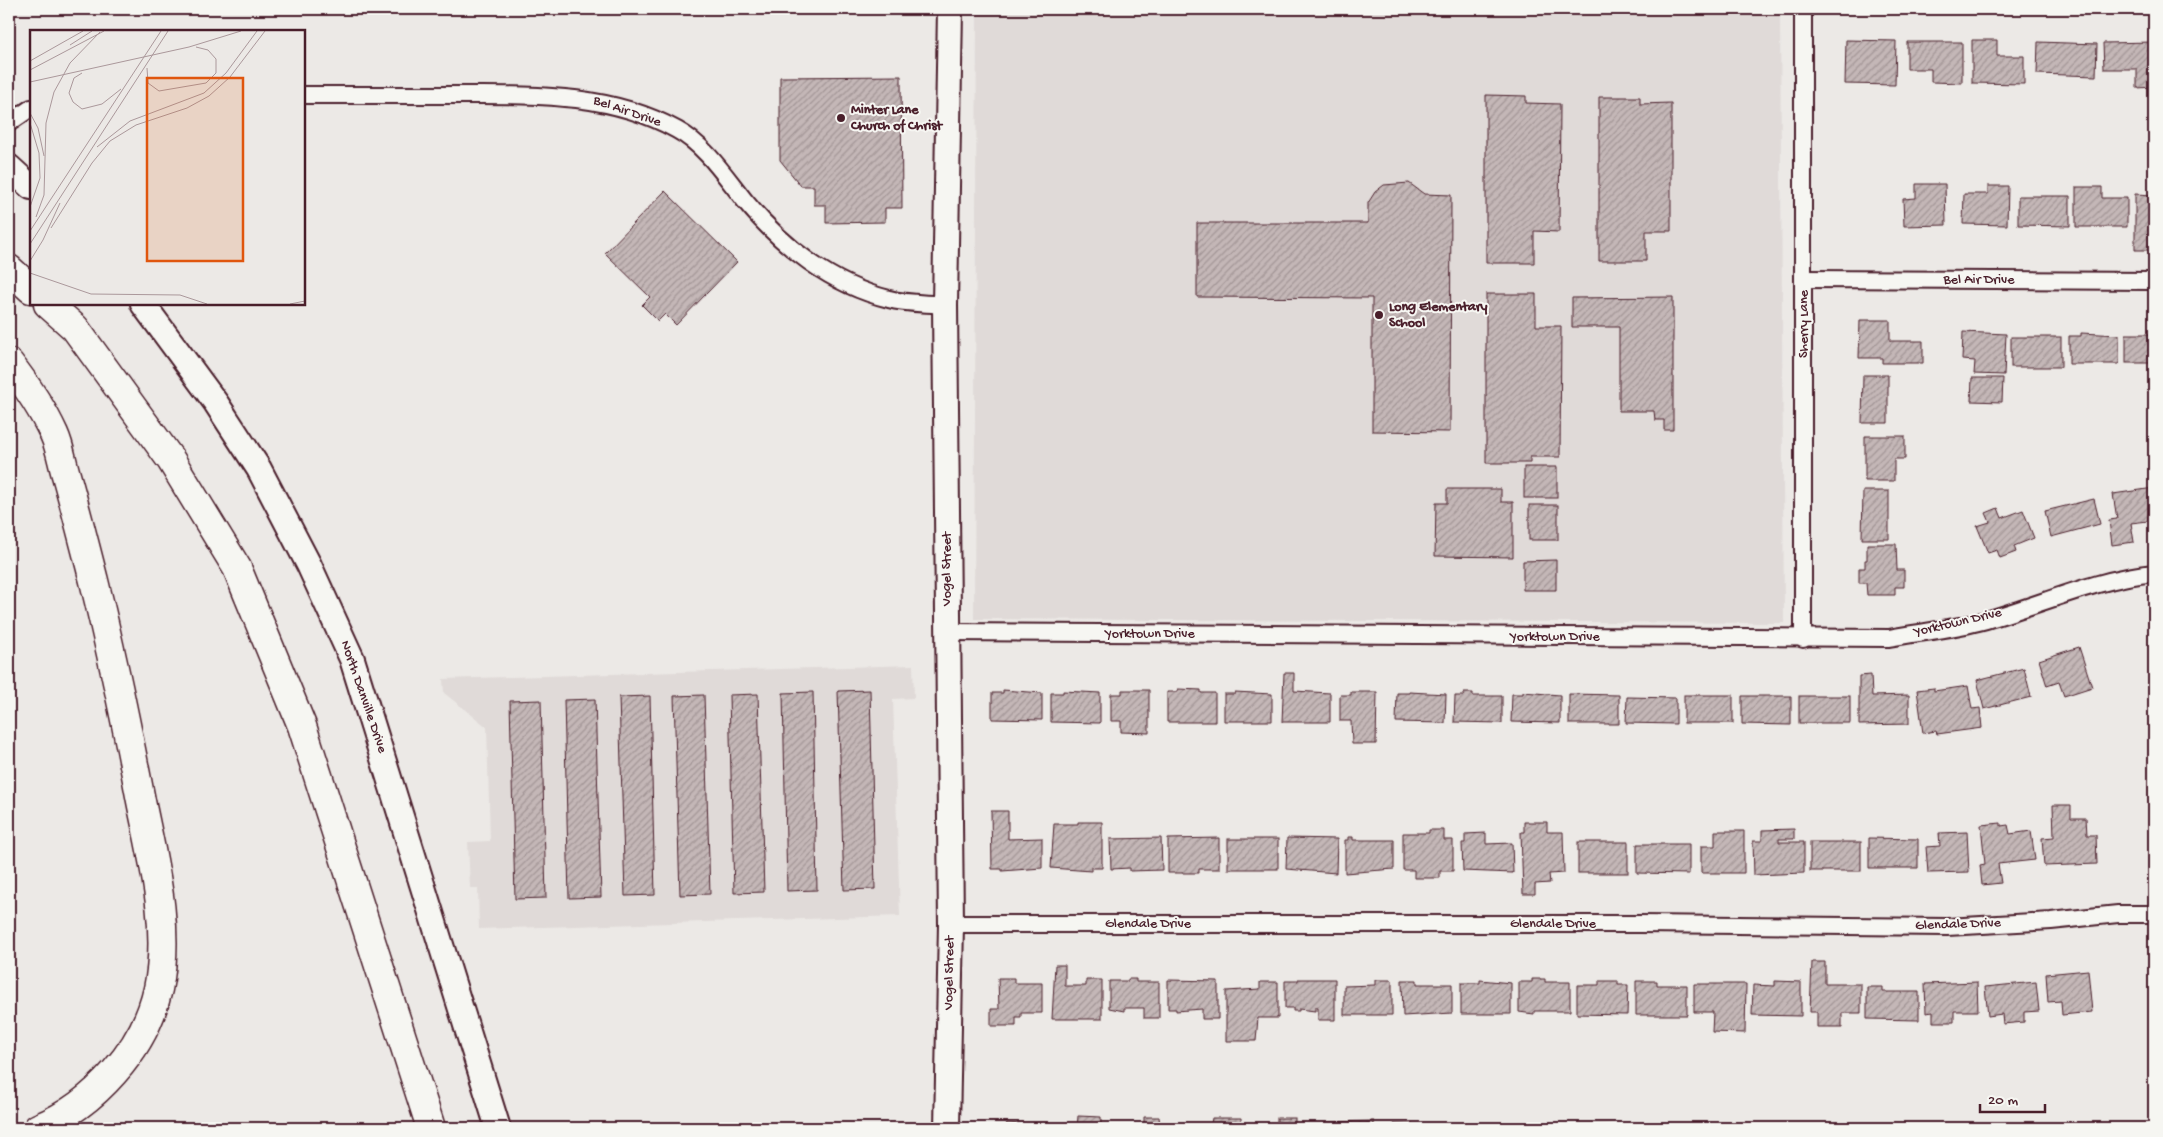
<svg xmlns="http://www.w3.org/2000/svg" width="2163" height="1137" font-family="'Gochi Hand',sans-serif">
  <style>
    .built { fill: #e0dad8 }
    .building { fill: url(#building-hatch); stroke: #4a1f2b }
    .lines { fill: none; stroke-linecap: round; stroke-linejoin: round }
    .street-casing { stroke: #4a1f2b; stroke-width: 20 }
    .secondary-casing { stroke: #4a1f2b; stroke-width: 28 }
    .highway-casing { stroke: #4a1f2b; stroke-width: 31 }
    .street { stroke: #f6f6f2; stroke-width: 16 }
    .secondary { stroke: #f6f6f2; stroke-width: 24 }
    .highway { stroke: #f6f6f2; stroke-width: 28 }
    .poi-dot { fill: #4a1f2b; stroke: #f6f6f2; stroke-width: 2 }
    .labels { text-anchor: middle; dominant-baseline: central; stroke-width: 4; stroke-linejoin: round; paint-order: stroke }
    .poi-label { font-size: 14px; font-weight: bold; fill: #4a1f2b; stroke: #f6f6f2; text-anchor: start }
    .street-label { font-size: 14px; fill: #4a1f2b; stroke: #f6f6f2 }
    .inset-road { fill: none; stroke: #ab989b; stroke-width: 1 }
    .view { fill: #e0560e; fill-opacity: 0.15; stroke: #e0560e; stroke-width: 2.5 }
    .inset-edge { fill: none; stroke: #4a1f2b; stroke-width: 2.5 }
  </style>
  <defs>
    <pattern id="building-hatch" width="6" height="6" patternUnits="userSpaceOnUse" patternTransform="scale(1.25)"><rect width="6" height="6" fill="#c4b7b7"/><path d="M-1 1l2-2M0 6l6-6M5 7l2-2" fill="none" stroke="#a19495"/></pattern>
  </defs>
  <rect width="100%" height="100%" fill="#ece9e6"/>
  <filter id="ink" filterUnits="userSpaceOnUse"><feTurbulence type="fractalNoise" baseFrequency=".02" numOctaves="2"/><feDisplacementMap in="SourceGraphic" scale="10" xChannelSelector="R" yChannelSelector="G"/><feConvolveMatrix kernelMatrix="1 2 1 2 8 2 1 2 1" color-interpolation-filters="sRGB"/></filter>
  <g filter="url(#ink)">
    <!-- built -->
    <g class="built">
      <path d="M977 9H1505L1780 12 1784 623 974 619Z"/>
      <path d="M913 665 914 698 893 699 900 916 479 929 478 888H470L468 842 490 841 487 727 444 693 443 679Z"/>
    </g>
    <!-- building -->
    <g class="building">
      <path d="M1846 40 1896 41 1895 85 1845 84Z"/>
      <path d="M1972 40H1997V56H2024V84L1972 83Z"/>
      <path d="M1907 42H1962V83L1931 82V69H1907Z"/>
      <path d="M2038 42 2097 44 2096 76 2037 74Z"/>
      <path d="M2154 42V87L2137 88V69H2104L2103 43Z"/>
      <path d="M901 76 902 208H885V222L826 223V205H814V186H801L780 160V77Z"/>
      <path d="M1486 95 1526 96V103L1560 104 1559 232 1534 231V263H1486Z"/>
      <path d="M1599 97H1640V104L1671 103V231H1646V261H1599Z"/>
      <path d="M1409 183 1424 194 1451 195 1450 432 1372 431V298L1197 297V223H1368V203L1375 192 1384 185Z"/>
      <path d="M1916 184H1945L1946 225 1904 226 1903 199 1916 198Z"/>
      <path d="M1988 186H2008L2007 225 1963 224 1964 194H1988Z"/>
      <path d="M2076 187H2102V198H2127V227H2076Z"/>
      <path d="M665 191 737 262 676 325 665 314 658 321 642 305 650 297 605 253Z"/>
      <path d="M2135 194 2154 195V250H2135Z"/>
      <path d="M2018 196H2070V226L2018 225Z"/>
      <path d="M1486 294H1536V326H1561L1560 457H1530V463H1486Z"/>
      <path d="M1673 297V430H1664V420H1655L1654 411H1619V327H1572V298Z"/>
      <path d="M1860 320H1890V341H1923V363H1882V358H1859Z"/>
      <path d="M1963 332 2006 334 2004 375 1974 374 1975 361 1962 360Z"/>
      <path d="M2081 333 2119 335V364H2069V336H2081Z"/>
      <rect x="2126" y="334" width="28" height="29"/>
      <rect x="2011" y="337" width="50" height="30"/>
      <path d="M1863 375H1888V423H1862Z"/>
      <path d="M1972 378H2003L2002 402 1971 401Z"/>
      <path d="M1865 436H1905V459H1894V481H1865Z"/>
      <rect x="1524" y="467" width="33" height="31"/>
      <path d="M2154 488V517L2148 516V521L2131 523 2134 542 2112 545 2109 520 2117 519 2113 494Z"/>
      <path d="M1447 489H1501V502H1513V557L1435 556 1436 503H1447Z"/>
      <path d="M1863 491H1889V539H1862Z"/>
      <path d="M2094 499 2100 524 2051 537 2045 511Z"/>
      <rect x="1529" y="505" width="29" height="35"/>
      <path d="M1998 508 2002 518 2023 510 2034 538 2014 546 2016 552 2000 558 1997 550 1988 553 1977 526 1990 522 1986 513Z"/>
      <path d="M1867 544H1896L1897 570H1904V587H1895V595H1867L1866 583H1859V568H1865V560H1867Z"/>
      <path d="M1556 560V590H1523V561Z"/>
      <path d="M2079 647 2092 687 2064 696 2059 682 2047 686 2039 660Z"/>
      <path d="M2024 668 2031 697 1984 709 1977 680Z"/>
      <path d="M1284 673H1294V691L1330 693V722H1282Z"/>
      <path d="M1871 675 1872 696 1909 695V724L1859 725V676Z"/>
      <path d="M1968 686 1972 709 1980 708 1982 728 1937 734 1936 731 1923 733 1917 690 1934 688V691Z"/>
      <path d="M1178 689 1201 690V693H1215V722H1167V692H1178Z"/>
      <path d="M870 690 875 889 844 890 838 691Z"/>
      <path d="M1003 690 1042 693V720L992 719V693H1003Z"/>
      <path d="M1122 690H1149V733L1121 732V721H1111V694H1122Z"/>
      <path d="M1063 691 1100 693V723L1051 722V693H1063Z"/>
      <path d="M813 692 817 890 787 891 783 693Z"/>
      <path d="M1235 692 1272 694V721H1224V694H1235Z"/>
      <path d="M1351 692H1377L1376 744H1352L1351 721H1340V695H1351Z"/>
      <path d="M1409 692 1446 694 1445 723 1396 722 1397 693H1409Z"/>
      <path d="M1523 692 1560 695V723L1511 722 1512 694H1523Z"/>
      <path d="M1464 693H1473V696H1502V723L1454 722 1455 696H1464Z"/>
      <path d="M758 694 764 892 734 893 729 695Z"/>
      <path d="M1569 694 1619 695V724H1569Z"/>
      <path d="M704 695 710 894 680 895 674 696Z"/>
      <rect x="1684" y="695" width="49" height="28"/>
      <path d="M650 696 655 895 625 896 619 697Z"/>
      <path d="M1742 696H1791V725L1742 724Z"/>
      <rect x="1799" y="696" width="51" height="27"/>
      <path d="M1627 697 1676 698V724L1626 723Z"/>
      <path d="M595 699 601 897 569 898 564 700Z"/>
      <path d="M541 700 546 898 515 899 510 701Z"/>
      <path d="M2053 805H2071V818H2086L2087 835H2096L2097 864 2044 866 2042 838 2054 837Z"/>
      <path d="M991 811H1008V839L1042 838V868L1002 871V869H992Z"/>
      <path d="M1078 822H1102V868H1091V871L1051 868 1054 824H1078Z"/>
      <path d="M1524 822H1547V832H1563L1564 873 1549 874 1550 883 1535 884V894H1523L1521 832H1524Z"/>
      <path d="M2001 823V826L2008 825 2010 834 2031 831 2035 860 1998 864 2001 883 1982 885 1980 865 1985 864 1981 825Z"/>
      <path d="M1794 829V839H1779V842H1804V873L1754 875 1753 841H1762V830Z"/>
      <path d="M1429 830H1444V840H1453V871H1440V878H1414V870H1403V833H1429Z"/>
      <path d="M1715 831H1744V873H1701V846H1715Z"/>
      <path d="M1967 832 1969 872 1928 873 1926 847 1940 846 1939 833Z"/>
      <path d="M1486 833V844L1512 843 1513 873 1463 871 1462 843H1465V834Z"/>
      <path d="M1348 837H1353V840H1394V869L1345 873V840H1348Z"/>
      <path d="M1161 838 1162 870 1130 871V868L1111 869 1110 839Z"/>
      <path d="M1219 838V869H1199V873H1168V839Z"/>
      <path d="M1287 838 1337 839 1336 873 1286 869Z"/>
      <path d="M1869 838 1918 839V868H1869Z"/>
      <rect x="1228" y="839" width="50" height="30"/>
      <path d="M2153 839H2154V885H2152Z"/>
      <rect x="1578" y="842" width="50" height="31"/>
      <rect x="1810" y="842" width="51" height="29"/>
      <path d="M1637 844H1689V874L1637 873Z"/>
      <path d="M1812 962H1825V984H1861V1013H1842V1027H1817V1012H1810Z"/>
      <path d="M1055 965H1065V986H1086V980H1102V1019H1052Z"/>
      <path d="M2088 970 2092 1012 2062 1015 2061 1001 2048 1002 2046 974Z"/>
      <path d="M998 978H1014V983H1042V1013H1021V1017H1016V1026H991V1009H999Z"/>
      <path d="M1128 979H1136V982H1159V1018H1144V1008H1124V1011L1109 1008V981H1128Z"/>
      <path d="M1298 979H1335V1020H1318V1008H1315V1011L1299 1009V1011H1293V1008H1285V981H1298Z"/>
      <path d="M1532 979H1545V982H1570V1011H1534V1014L1519 1012V982H1532Z"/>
      <path d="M1168 980 1218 981V1019H1202V1009L1176 1011V1009H1168Z"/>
      <path d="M1375 980H1392V1015H1344V986L1375 985Z"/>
      <path d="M1402 980H1417V984H1452V1013L1403 1016Z"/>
      <path d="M1480 980 1511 983V1014H1461V983H1480Z"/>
      <path d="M1599 981H1618V985H1628L1627 1015 1577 1014V985H1599Z"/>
      <path d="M1636 981H1657V985H1687V1015H1636Z"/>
      <path d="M1775 981 1801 982V1016L1752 1015 1753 985 1775 986Z"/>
      <path d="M1260 982H1278V1018H1258L1256 1041H1226V991L1260 989Z"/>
      <path d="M1977 982 1978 1011H1954V1022H1933V1012L1926 1013 1925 984Z"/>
      <path d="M2036 982 2039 1011 2024 1012V1022L2003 1024 2002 1014 1988 1016 1985 987Z"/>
      <path d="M1694 984H1746L1745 1033 1712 1032 1713 1012H1694Z"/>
      <path d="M1867 987H1883V992H1919V1020L1867 1019Z"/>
      <path d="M1078 1116 1101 1117V1128H1077Z"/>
      <path d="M1144 1117H1159L1160 1126 1185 1128H1134V1126L1144 1125Z"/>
      <path d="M1212 1118H1241V1128H1210Z"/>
      <rect x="1277" y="1118" width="18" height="10"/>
      <path d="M1374 1121V1128H1328V1122Z"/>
      <path d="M1007 1123 1054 1126V1128H1004Z"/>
      <path d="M1650 1123 1698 1124V1128H1650Z"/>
      <path d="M1394 1124 1447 1125V1128H1393Z"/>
      <rect x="1457" y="1125" width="47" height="3"/>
      <path d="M1586 1125 1640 1126V1128H1586Z"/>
      <path d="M1715 1126 1761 1127V1128H1715Z"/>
    </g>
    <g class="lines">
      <!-- street casing -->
      <g class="street-casing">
        <g id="street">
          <path d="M304 95C354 95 405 95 455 95 531 95 609 92 677 130 705 145 725 176 745 201 782 246 831 285 889 299 907 304 927 303 945 305"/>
          <path d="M9 123 31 108"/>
          <path d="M1804 279 2154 281"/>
          <path d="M947 632 1889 638C1921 632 1954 629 1986 620 2043 604 2095 579 2154 573"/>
          <path d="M1803 639V9"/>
          <path d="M951 924H1640L1947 927 2051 921 2118 914H2154"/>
        </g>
      </g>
      <!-- secondary casing -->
      <g class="secondary-casing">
        <g id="secondary">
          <path d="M9 167 31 187"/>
          <path d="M143 304 216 403 259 469 309 565 352 659 498 1128"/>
          <path d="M947 1128 951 924 945 305 950 9"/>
        </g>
      </g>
      <!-- highway casing -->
      <g class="highway-casing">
        <g id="highway">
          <path d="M9 269 31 289"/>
          <path d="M48 304 75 328 171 460 237 568 302 726 431 1128"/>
          <path d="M9 363C27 386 42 408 54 434 60 447 62 462 66 475 76 510 85 546 94 581 112 654 127 727 141 801 153 861 171 928 158 989 145 1049 94 1105 38 1128"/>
        </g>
      </g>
      <!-- street -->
      <use href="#street" class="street"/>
      <!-- secondary -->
      <use href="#secondary" class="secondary"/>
      <!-- highway -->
      <use href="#highway" class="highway"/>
    </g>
  </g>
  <!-- markers -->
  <g class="poi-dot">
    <circle cx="841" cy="118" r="5"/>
    <circle cx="1379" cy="315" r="5"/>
  </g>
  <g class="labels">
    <!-- poi labels -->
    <g class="poi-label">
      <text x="851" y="110">Minter Lane<tspan x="851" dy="16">Church of Christ</tspan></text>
      <text x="1389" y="307">Long Elementary<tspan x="1389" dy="16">School</tspan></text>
    </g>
    <!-- street labels -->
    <g class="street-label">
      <text transform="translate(627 112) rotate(19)">Bel Air Drive</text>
      <text x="1979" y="280">Bel Air Drive</text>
      <text transform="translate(1804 324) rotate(-90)">Sherry Lane</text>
      <text transform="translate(947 569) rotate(-90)">Vogel Street</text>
      <text transform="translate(1958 623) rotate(-13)">Yorktown Drive</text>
      <text x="1150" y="634">Yorktown Drive</text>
      <text x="1555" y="637">Yorktown Drive</text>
      <text transform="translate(363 697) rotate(71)">North Danville Drive</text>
      <text x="1148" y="924">Glendale Drive</text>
      <text x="1553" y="924">Glendale Drive</text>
      <text transform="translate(1958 925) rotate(-2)">Glendale Drive</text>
      <text transform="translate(950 973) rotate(-89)">Vogel Street</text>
    </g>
  </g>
  <!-- overview -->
  <g transform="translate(30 30)">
    <rect width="275" height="275" fill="#ece9e6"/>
    <path class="inset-road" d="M40 15 62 1M0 31 53 1M117 38 118 53 129 61 176 53 186 43V29L178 20 166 17M0 40 74 1M52 43 44 48 39 63 43 72 52 79 72 74 91 59M0 52 159 17 211 1M0 83 8 98 14 126M0 93 9 123 10 148 0 177M67 117 100 91 174 63 196 43 227 1M6 187 14 165 16 93 24 62 40 33 70 2M21 198 62 133 80 111 106 95 157 78 179 66 200 47 235 1M0 201 131 1M13 210 30 173M0 214 138 1M0 231 13 210M0 243 61 264 150 265 177 274M260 274 275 271"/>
    <path class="view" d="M117 48H213V231H117Z"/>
    <rect width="275" height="275" class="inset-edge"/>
  </g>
  <!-- margin -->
  <rect width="2163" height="1137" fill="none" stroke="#f6f6f2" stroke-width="30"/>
  <rect x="15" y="15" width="2133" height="1107" fill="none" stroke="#4a1f2b" stroke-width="2" filter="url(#ink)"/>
  <!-- scale -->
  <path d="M1980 1104v8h65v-8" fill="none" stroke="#4a1f2b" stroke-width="2.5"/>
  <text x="1988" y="1104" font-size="15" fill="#4a1f2b" stroke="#f6f6f2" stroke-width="4" paint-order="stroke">20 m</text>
</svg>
